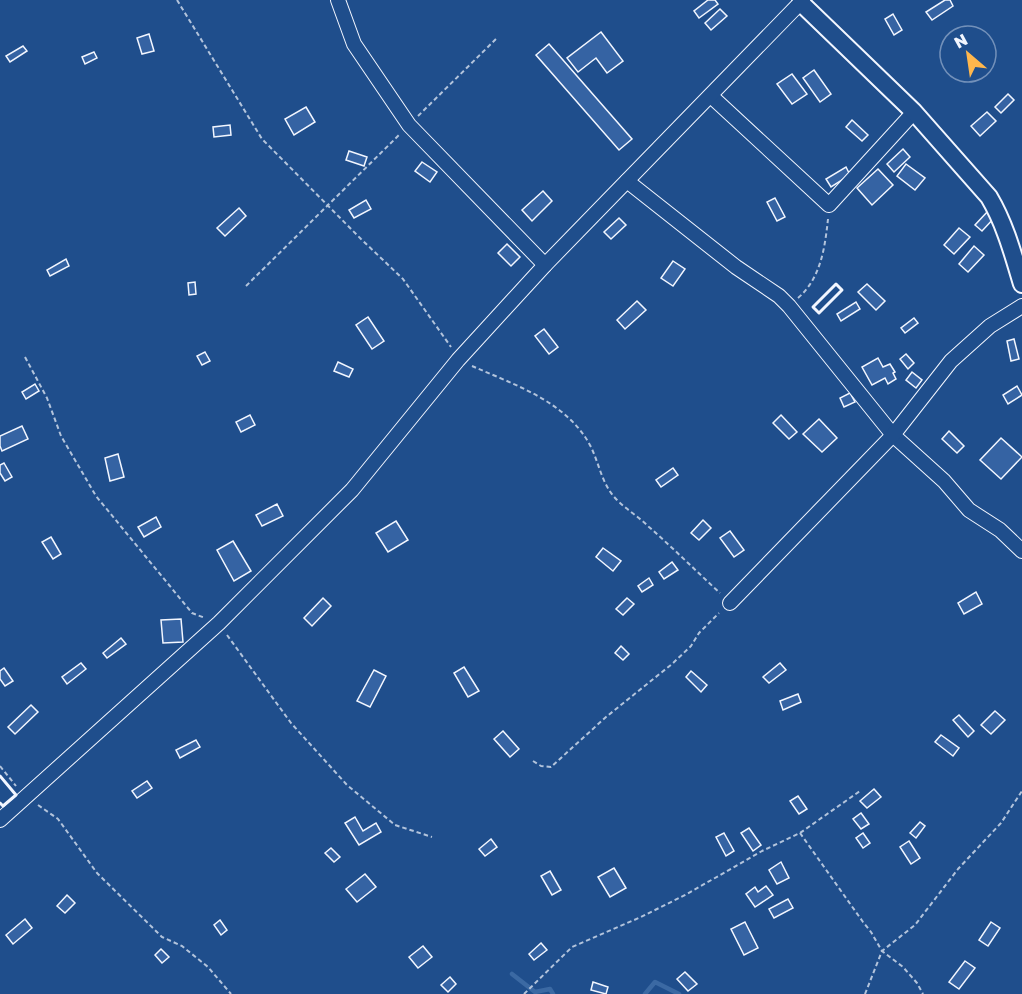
<svg xmlns="http://www.w3.org/2000/svg" width="1022" height="994" font-family="'Golos Text',sans-serif">
  <style>
    .lines { fill: none; stroke-linecap: round; stroke-linejoin: round }
    .stream { stroke: #3b69a3; stroke-width: 4.5 }
    .building { fill: #3563a3; stroke: #f2f6ff; stroke-width: 1.5 }
    .minor-casing { stroke: #f2f6ff; stroke-width: 16 }
    .tertiary-casing { stroke: #f2f6ff; stroke-width: 20 }
    .path { stroke: #b3c4dc; stroke-width: 2; stroke-dasharray: 4.5 3; stroke-linecap: butt }
    .minor { stroke: #1f4e8c; stroke-width: 14 }
    .tertiary { stroke: #1f4e8c; stroke-width: 16 }
    .wall { stroke: #f2f6ff; stroke-width: 3 }
  </style>
  <rect width="100%" height="100%" fill="#1f4e8c"/>
  <g class="lines">
    <!-- stream -->
    <g class="stream">
      <path d="M512 974 535 992 550 989 553 994"/>
      <path d="M645 994 655 982 679 994"/>
    </g>
  </g>
  <!-- building -->
  <g class="building">
    <path d="M708 0H715L718 4 699 18 694 11Z"/>
    <path d="M945 0H950L953 6 932 20 926 12Z"/>
    <path d="M720 9 727 16 711 30 705 23Z"/>
    <path d="M893 14 902 30 894 35 885 19Z"/>
    <path d="M601 32 623 61 607 73 596 58 578 72 567 58Z"/>
    <path d="M149 34 154 51 142 54 137 38Z"/>
    <path d="M549 44 632 139 619 150 536 55Z"/>
    <path d="M23 46 27 51 10 62 6 56Z"/>
    <path d="M94 52 97 58 85 64 82 57Z"/>
    <path d="M814 70 831 94 820 102 803 78Z"/>
    <path d="M792 74 807 94 792 104 777 84Z"/>
    <path d="M1008 94 1014 100 1001 113 995 107Z"/>
    <path d="M306 107 315 122 294 135 285 119Z"/>
    <path d="M987 112 996 121 980 136 971 126Z"/>
    <path d="M852 120 868 135 862 141 846 127Z"/>
    <path d="M230 125 231 135 214 137 213 127Z"/>
    <path d="M903 149 910 157 894 172 887 164Z"/>
    <path d="M349 151 367 157 364 166 346 160Z"/>
    <path d="M422 162 437 172 430 182 415 171Z"/>
    <path d="M906 164 925 178 915 190 897 176Z"/>
    <path d="M846 167 850 175 831 187 826 179Z"/>
    <path d="M878 169 893 185 872 205 857 188Z"/>
    <path d="M543 191 552 201 532 221 522 210Z"/>
    <path d="M775 198 785 217 777 221 767 202Z"/>
    <path d="M366 200 371 209 354 218 349 210Z"/>
    <path d="M239 208 246 216 225 236 217 228Z"/>
    <path d="M988 211 995 217 982 231 975 225Z"/>
    <path d="M619 218 626 225 611 239 604 232Z"/>
    <path d="M959 228 970 237 954 254 944 245Z"/>
    <path d="M507 244 520 257 511 266 498 253Z"/>
    <path d="M974 246 984 255 968 272 959 264Z"/>
    <path d="M66 259 69 266 50 276 47 270Z"/>
    <path d="M673 261 685 269 673 286 661 278Z"/>
    <path d="M195 282 196 294 189 295 188 283Z"/>
    <path d="M867 284 885 301 876 310 858 292Z"/>
    <path d="M637 301 646 310 625 329 617 320Z"/>
    <path d="M856 302 860 309 841 321 837 314Z"/>
    <path d="M368 317 384 341 372 349 356 325Z"/>
    <path d="M914 318 918 323 905 333 901 328Z"/>
    <path d="M544 329 558 347 549 354 535 336Z"/>
    <path d="M1014 339 1019 359 1011 361 1007 341Z"/>
    <path d="M205 352 210 361 202 365 197 356Z"/>
    <path d="M906 354 914 363 908 369 900 359Z"/>
    <path d="M878 358 883 367 890 364 895 372 893 373 896 379 888 384 885 378 872 385 862 367Z"/>
    <path d="M338 362 353 369 349 377 334 371Z"/>
    <path d="M912 372 922 380 916 388 906 380Z"/>
    <path d="M35 384 39 391 26 399 22 392Z"/>
    <path d="M1017 386 1022 395 1008 404 1003 395Z"/>
    <path d="M850 393 855 402 844 407 840 398Z"/>
    <path d="M250 415 255 425 241 432 236 422Z"/>
    <path d="M781 415 797 432 789 439 773 423Z"/>
    <path d="M819 419 837 438 822 452 803 434Z"/>
    <path d="M22 426 28 439 2 451 0 446V436Z"/>
    <path d="M949 431 964 446 957 453 942 439Z"/>
    <path d="M1001 438 1022 457 1001 479 980 460Z"/>
    <path d="M118 454 124 477 110 481 105 458Z"/>
    <path d="M4 463 12 477 5 481 0 473V465Z"/>
    <path d="M673 468 678 475 661 487 656 480Z"/>
    <path d="M277 504 283 516 262 526 256 515Z"/>
    <path d="M156 517 161 527 144 537 138 527Z"/>
    <path d="M703 520 711 528 699 540 691 533Z"/>
    <path d="M396 521 408 540 388 552 376 533Z"/>
    <path d="M730 531 744 550 734 557 720 538Z"/>
    <path d="M51 537 61 554 53 559 42 542Z"/>
    <path d="M233 541 251 571 234 581 217 550Z"/>
    <path d="M603 548 621 561 613 571 596 557Z"/>
    <path d="M672 562 678 570 664 579 659 572Z"/>
    <path d="M649 578 653 585 642 592 638 586Z"/>
    <path d="M976 592 982 604 964 614 958 603Z"/>
    <path d="M323 598 331 606 312 626 304 618Z"/>
    <path d="M627 598 634 604 623 615 616 609Z"/>
    <path d="M181 619 183 642 163 643 161 620Z"/>
    <path d="M121 638 126 644 107 658 103 653Z"/>
    <path d="M621 646 629 654 623 660 615 653Z"/>
    <path d="M81 663 86 669 67 684 62 677Z"/>
    <path d="M780 663 786 670 769 683 763 677Z"/>
    <path d="M464 667 479 691 468 697 454 673Z"/>
    <path d="M4 668 13 681 5 686 0 679V671Z"/>
    <path d="M374 670 386 676 370 707 357 701Z"/>
    <path d="M691 671 707 685 701 692 686 677Z"/>
    <path d="M798 694 801 702 783 710 780 701Z"/>
    <path d="M31 705 38 712 15 734 8 727Z"/>
    <path d="M995 711 1005 720 991 734 981 725Z"/>
    <path d="M959 715 974 731 968 737 953 720Z"/>
    <path d="M503 731 519 749 510 757 494 739Z"/>
    <path d="M941 735 959 748 953 756 935 742Z"/>
    <path d="M196 740 200 747 180 758 176 750Z"/>
    <path d="M147 781 152 788 137 798 132 791Z"/>
    <path d="M874 789 881 797 867 808 860 801Z"/>
    <path d="M798 796 807 809 799 814 790 801Z"/>
    <path d="M861 813 869 824 861 829 853 819Z"/>
    <path d="M355 817 363 831 376 823 381 832 359 845 345 823Z"/>
    <path d="M920 822 925 826 916 838 910 833Z"/>
    <path d="M749 828 761 845 753 851 741 833Z"/>
    <path d="M724 833 734 851 726 856 716 837Z"/>
    <path d="M863 833 870 843 863 848 856 838Z"/>
    <path d="M491 839 497 847 485 856 479 849Z"/>
    <path d="M909 841 920 858 911 864 900 847Z"/>
    <path d="M331 848 340 857 334 862 325 853Z"/>
    <path d="M781 862 789 878 777 884 769 870Z"/>
    <path d="M614 868 626 888 610 897 598 877Z"/>
    <path d="M550 871 561 890 552 895 541 876Z"/>
    <path d="M365 874 376 887 357 902 346 889Z"/>
    <path d="M766 886 773 895 755 907 746 894 755 887 758 892Z"/>
    <path d="M67 895 75 903 65 913 57 906Z"/>
    <path d="M788 899 793 908 774 918 769 909Z"/>
    <path d="M25 919 32 928 13 944 6 935Z"/>
    <path d="M220 920 227 930 221 935 214 925Z"/>
    <path d="M745 922 758 948 744 955 731 929Z"/>
    <path d="M991 922 1000 928 988 946 979 940Z"/>
    <path d="M541 943 547 950 534 960 529 954Z"/>
    <path d="M423 946 432 957 418 968 409 957Z"/>
    <path d="M161 949 169 957 162 963 155 955Z"/>
    <path d="M965 961 975 968 959 989 949 982Z"/>
    <path d="M685 972 697 984 688 991 677 979Z"/>
    <path d="M450 977 456 984 448 992 441 985Z"/>
    <path d="M593 982 608 987 606 994 591 990Z"/>
  </g>
  <g class="lines">
    <!-- minor casing -->
    <g class="minor-casing">
      <g id="minor">
        <path d="M338 0 354 44 409 125 545 265"/>
        <path d="M711 96 829 205 914 112"/>
        <path d="M627 181 736 267 779 296 789 306 893 435 944 481 969 510 1000 530 1022 551"/>
        <path d="M730 603 893 435 951 361 990 326 1022 306"/>
        <path d="M0 820 219 623 352 490 458 360 545 265 803 0"/>
      </g>
    </g>
    <!-- tertiary casing -->
    <g class="tertiary-casing">
      <path id="tertiary" d="M801 3 914 112 989 197C1005 224 1013 254 1022 284"/>
    </g>
    <!-- path -->
    <g class="path">
      <path d="M177 0 262 139 361 239 403 279 451 347"/>
      <path d="M418 116 497 38"/>
      <path d="M246 286 399 135"/>
      <path d="M798 298C821 278 825 247 828 219"/>
      <path d="M25 357 47 398 61 436 96 496 192 613 205 618"/>
      <path d="M472 366C515 385 568 402 591 447 600 466 602 485 617 500 627 510 639 517 649 527 673 548 696 571 720 593"/>
      <path d="M227 635 291 723 347 785 395 825 432 837"/>
      <path d="M533 761 541 766 551 767 606 717 672 664 691 646 699 633 719 613"/>
      <path d="M0 766 16 786"/>
      <path d="M38 805 58 819 97 873 162 937 182 946 208 967 231 994"/>
      <path d="M800 833 863 922 871 932 882 951 903 967 917 983 923 994"/>
      <path d="M524 994 572 947 641 917 687 894 762 851 800 833 860 791"/>
      <path d="M865 994 882 951 915 925 958 869 1001 823 1022 791"/>
    </g>
    <!-- minor -->
    <use href="#minor" class="minor"/>
    <!-- tertiary -->
    <use href="#tertiary" class="tertiary"/>
    <!-- wall -->
    <g class="wall">
      <path d="M836 284 842 290 819 313 813 307Z"/>
      <path d="M0 776 16 795 3 806 0 803"/>
    </g>
  </g>
  <!-- north arrow -->
  <g transform="translate(968 54) rotate(331)"><circle r="28" fill="#1f4e8c" stroke="#7391ba" stroke-width="1.5"/>
  <path d="M0-4.5L10 22L0 15L-10 22Z" fill="#ffb74d"/>
  <text y="-9" font-size="16" font-weight="bold" text-anchor="middle" fill="#f2f6ff">N</text>
  </g>
</svg>
